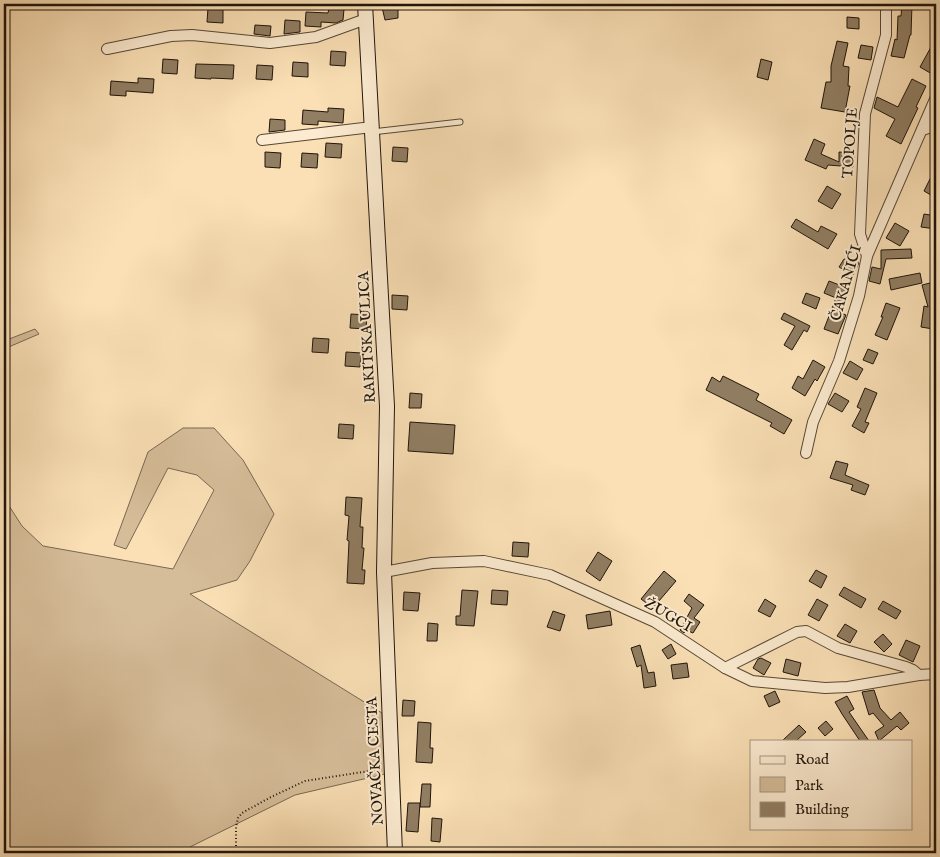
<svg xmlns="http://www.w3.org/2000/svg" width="940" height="857" font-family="'IM FELL English',serif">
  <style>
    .green { fill: #d6bd99; stroke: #7a6852 }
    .building { fill: #917e63; stroke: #1f140a }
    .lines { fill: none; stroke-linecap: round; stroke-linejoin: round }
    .lane-casing { stroke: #564735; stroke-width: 7 }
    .street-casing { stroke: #564735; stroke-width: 12 }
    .secondary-casing { stroke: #1f140a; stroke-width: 16 }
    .path { stroke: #1f140a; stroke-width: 2; stroke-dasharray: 1 2.5; stroke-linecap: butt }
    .lane { stroke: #fcebd0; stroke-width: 5 }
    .street { stroke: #fcebd0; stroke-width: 10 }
    .secondary { stroke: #fcebd0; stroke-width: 14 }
    .labels { text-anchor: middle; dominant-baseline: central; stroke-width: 4; stroke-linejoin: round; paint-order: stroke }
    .street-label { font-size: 15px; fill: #1f140a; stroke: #fcebd0 }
  </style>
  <rect width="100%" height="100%" fill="#fbe0b6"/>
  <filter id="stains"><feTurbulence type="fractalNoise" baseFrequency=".004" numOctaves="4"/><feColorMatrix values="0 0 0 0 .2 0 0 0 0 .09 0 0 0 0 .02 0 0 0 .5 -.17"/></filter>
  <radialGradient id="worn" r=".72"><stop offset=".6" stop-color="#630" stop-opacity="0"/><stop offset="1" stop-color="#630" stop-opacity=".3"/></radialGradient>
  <!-- green -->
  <g class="green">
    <path d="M35 329 39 334 4 349V341Z"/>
    <path d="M183 428H214L243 460 274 514 250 561 237 580 190 594 382 713 385 774 295 795 192 846 181 853H4V498L22 526 43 546 173 569 214 490 197 475 168 468 126 549 114 545 148 452Z"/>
  </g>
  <!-- building -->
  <g class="building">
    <path d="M902 4H912L911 35H910L904 58 891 56 895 39 897 40 898 16H901Z"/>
    <path d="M382 7 398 8V18L385 20Z"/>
    <path d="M208 8 223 9V23L207 22Z"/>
    <path d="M329 8 344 9 343 20 336 23 321 22V27L305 26 306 12 328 13Z"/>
    <path d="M847 17 859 18V29L847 28Z"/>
    <path d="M285 20 300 21V32L284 34Z"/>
    <path d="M255 25 271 26 270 36 254 34Z"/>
    <path d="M936 38V67L932 74 920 67Z"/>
    <path d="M837 41 848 43 843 66 849 67 848 86H850L845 112 821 108 826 82H831V66Z"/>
    <path d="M861 45 873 47 871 60 858 58Z"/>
    <path d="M331 51 346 52 345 66 330 65Z"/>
    <path d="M163 59 178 60 177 74 162 73Z"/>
    <path d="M761 59 772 62 768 80 757 77Z"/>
    <path d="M293 62 308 63V77L292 76Z"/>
    <path d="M196 64 234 65 233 79 211 78V79L195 78Z"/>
    <path d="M257 65 273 66 272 80 256 79Z"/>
    <path d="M138 78 154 79 153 93 126 91V96L110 95 111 81 138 83Z"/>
    <path d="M912 79 926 86 916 107 918 108 901 144 886 136 895 119 874 108 877 97 898 107Z"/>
    <path d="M328 108 344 109 343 123 318 121V125L302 124 303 110 328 112Z"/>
    <path d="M270 119 285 120V130L269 132Z"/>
    <path d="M814 139 825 144 821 154 839 162V152L854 153 853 167 828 165 826 169 805 160Z"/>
    <path d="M326 143 342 144 341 158 325 157Z"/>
    <path d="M393 147 408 148 407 162 392 161Z"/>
    <path d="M265 152 281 153 280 168 265 167Z"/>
    <path d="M302 153 318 154 317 168 301 167Z"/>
    <path d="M936 167V198L924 191Z"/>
    <path d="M827 186 841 194 832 209 818 201Z"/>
    <path d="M924 214 936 216V229L921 227Z"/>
    <path d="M796 219 818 232 821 226 837 234 828 249 791 227Z"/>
    <path d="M895 223 909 231 900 246 886 238Z"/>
    <path d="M911 249 912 258 886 259 880 284 869 281 872 267 881 269V250Z"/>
    <path d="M844 259 859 263 853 275 839 267Z"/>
    <path d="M920 273 922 283 891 290 889 279Z"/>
    <path d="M829 281 850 289 841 313 846 315 838 334 824 329 836 298 824 293Z"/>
    <path d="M930 283 936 302 933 329 921 327 924 306 928 307 922 285Z"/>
    <path d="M806 293 820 298 816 309 802 303Z"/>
    <path d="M392 295 408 296 407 310 392 309Z"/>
    <path d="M886 303 900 308 887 340 875 335 883 317H881Z"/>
    <path d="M784 313 810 326 807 332 804 330 792 350 784 345 795 326 781 319Z"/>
    <path d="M351 314 367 315 366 329 350 328Z"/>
    <path d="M313 338 329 339 328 353 312 352Z"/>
    <path d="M868 349 878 353 873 364 863 360Z"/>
    <path d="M346 352 361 353 360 367 345 366Z"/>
    <path d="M813 360 825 367 817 381 815 379 805 396 792 388 798 376 803 379Z"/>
    <path d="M850 361 863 369 857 380 843 373Z"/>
    <path d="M723 376 759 394 756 400 792 420 784 434 770 426 772 423 706 390 712 377 720 382Z"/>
    <path d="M865 388 877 393 865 422 869 423 864 433 852 426 861 409 857 407Z"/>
    <path d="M410 393 422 394 421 408H409Z"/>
    <path d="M835 393 849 401 842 412 828 404Z"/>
    <path d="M410 422 455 425 453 454 408 451Z"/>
    <path d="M339 424 354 425 353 439 338 438Z"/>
    <path d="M836 461 848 464 845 475 869 485 865 495 851 490 853 485 830 478Z"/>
    <path d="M346 497 362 498 360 527H363L362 548H364L362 570H365L364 584 347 583 349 541 347 540 349 516 345 515Z"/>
    <path d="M513 542 529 543 528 557 512 556Z"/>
    <path d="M598 552 612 561 600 581 586 571Z"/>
    <path d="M816 570 827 576 821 588 809 581Z"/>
    <path d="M664 571 676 581 653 608 641 599Z"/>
    <path d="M844 587 866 599 861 608 839 595Z"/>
    <path d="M462 590 478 591 474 626 456 625V616H460Z"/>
    <path d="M492 590 508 591 507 605 491 604Z"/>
    <path d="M404 592 420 593 418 611 403 610Z"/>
    <path d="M689 594 704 605 694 618 700 622 693 633 686 630 684 633 680 630 692 608 684 601Z"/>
    <path d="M765 599 776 606 770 617 758 611Z"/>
    <path d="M817 599 828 605 819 621 808 615Z"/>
    <path d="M883 601 901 611 896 619 878 609Z"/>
    <path d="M553 611 565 615 560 631 547 627Z"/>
    <path d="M610 611 612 625 588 629 586 615Z"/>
    <path d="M428 623 438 624 437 641H427Z"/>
    <path d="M845 624 857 631 850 643 837 636Z"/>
    <path d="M883 634 892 644 884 652 874 642Z"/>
    <path d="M906 640 920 646 913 662 899 655Z"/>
    <path d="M671 644 676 654 668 659 662 650Z"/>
    <path d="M640 645 648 673 654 672 656 686 644 688 641 665 637 667 631 648Z"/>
    <path d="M761 658 771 663 764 675 753 668 758 659Z"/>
    <path d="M786 659 801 663 798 676 783 672Z"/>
    <path d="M687 663 689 677 673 679 671 665Z"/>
    <path d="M874 690 880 708 891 720 900 712 909 723 901 730 897 726 879 741 875 732 884 726 873 713 869 715 862 692Z"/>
    <path d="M775 691 780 702 769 707 764 696Z"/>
    <path d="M847 696 854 709 849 712 869 741H860L842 714 835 702Z"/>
    <path d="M403 700 415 701 414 716H402Z"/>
    <path d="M826 721 833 729 825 736 818 728Z"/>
    <path d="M418 722 431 723 430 748H433L432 763 416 762Z"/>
    <path d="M799 725 806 732 796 741H782Z"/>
    <path d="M422 784H431L430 807H420Z"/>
    <path d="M408 803H420L418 832 406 831Z"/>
    <path d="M432 818 442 819 440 842 431 841Z"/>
  </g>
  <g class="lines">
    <!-- lane casing -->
    <g class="lane-casing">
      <path id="lane" d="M372 132 460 122"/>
    </g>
    <!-- street casing -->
    <g class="street-casing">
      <g id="street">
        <path d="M107 49 171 36 192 35 270 43 316 37 366 19"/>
        <path d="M922 130 936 126"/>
        <path d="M262 140 372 127"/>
        <path d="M867 256 860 234 865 114 886 35V4"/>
        <path d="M806 453 813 422 839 361 859 296 867 256 936 97"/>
        <path d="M384 572 432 563 484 561 550 575 655 622 725 668 752 681 825 688 848 687 919 675 936 674"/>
        <path d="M725 668 797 632 806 631 838 648 906 667 913 670 919 675"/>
      </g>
    </g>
    <!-- secondary casing -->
    <g class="secondary-casing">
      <path id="secondary" d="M365 4 387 406 384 572 395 853"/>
    </g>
    <!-- path -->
    <path class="path" d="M236 853V827L238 818 242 813 271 797 305 781 382 769"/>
    <!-- lane -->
    <use href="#lane" class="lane"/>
    <!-- street -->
    <use href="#street" class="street"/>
    <!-- secondary -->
    <use href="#secondary" class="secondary"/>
  </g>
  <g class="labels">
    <!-- street labels -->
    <g class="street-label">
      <text transform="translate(850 143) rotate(-86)">TOPOLJE</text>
      <text transform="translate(846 283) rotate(-74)">ČAKANIĆI</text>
      <text transform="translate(367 337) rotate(-93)">RAKITSKA ULICA</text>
      <text transform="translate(668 615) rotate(30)">ŽUGCI</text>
      <text transform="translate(375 761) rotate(-93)">NOVAČKA CESTA</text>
    </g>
  </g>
  <!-- margin -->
  <rect width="940" height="857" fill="none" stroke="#fbe0b6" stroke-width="20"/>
  <rect x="5" y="5" width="930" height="847" fill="none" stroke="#1f140a" stroke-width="2.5"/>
  <rect x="10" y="10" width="920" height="837" fill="none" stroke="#1f140a"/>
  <!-- legend -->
  <rect x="750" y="740" width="162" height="90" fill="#fcebd0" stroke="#a49581"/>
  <rect x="760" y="756" width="25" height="8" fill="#fcebd0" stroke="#a49581"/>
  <text x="795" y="764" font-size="15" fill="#1f140a">Road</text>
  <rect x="760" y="777" width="25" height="15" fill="#d6bd99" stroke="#a49581"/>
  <text x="795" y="790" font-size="15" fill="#1f140a">Park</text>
  <rect x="760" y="802" width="25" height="15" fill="#917e63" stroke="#a49581"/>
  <text x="795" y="814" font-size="15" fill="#1f140a">Building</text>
  <rect width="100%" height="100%" filter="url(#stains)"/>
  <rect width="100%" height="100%" fill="url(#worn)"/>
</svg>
